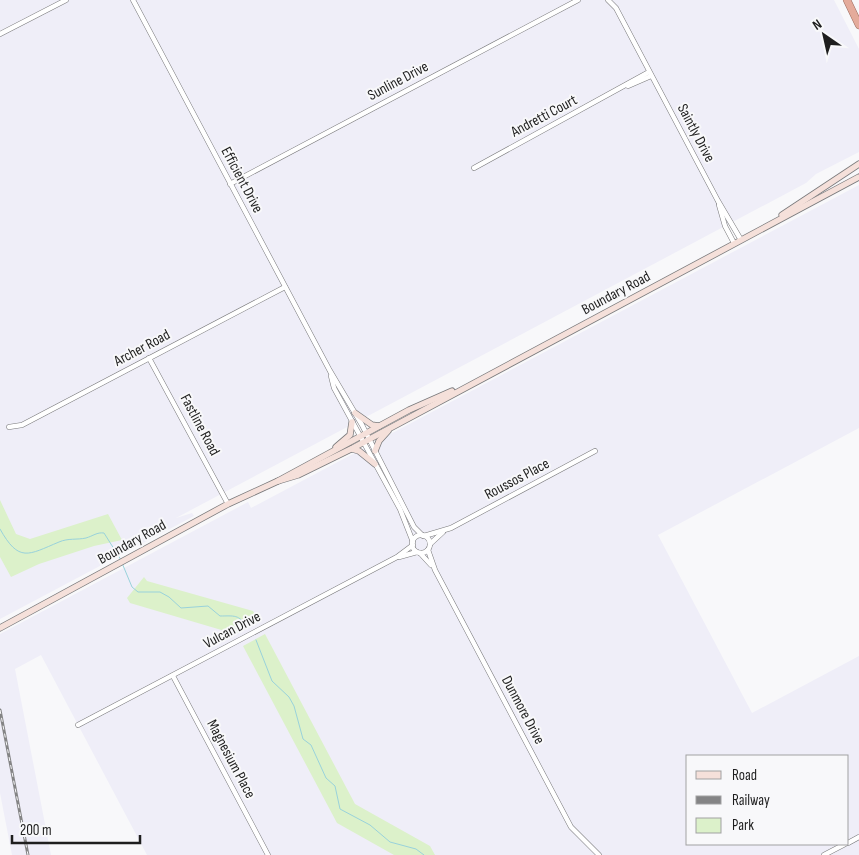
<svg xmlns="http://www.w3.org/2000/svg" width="859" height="855" font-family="'Sofia Sans Condensed',sans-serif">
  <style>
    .built { fill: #efeef8; fill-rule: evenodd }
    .green { fill: #dcf1ca }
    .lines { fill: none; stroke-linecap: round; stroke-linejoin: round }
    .stream { stroke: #99d2db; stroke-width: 1 }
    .minor-casing { stroke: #79797b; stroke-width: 5.5 }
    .secondary-casing { stroke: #79797b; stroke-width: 7 }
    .trunk-casing { stroke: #9b6c5f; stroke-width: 8 }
    .minor { stroke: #fff; stroke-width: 4.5 }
    .secondary { stroke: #f5e0da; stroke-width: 5.5 }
    .trunk { stroke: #e4ab9b; stroke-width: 7 }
    .rail-casing { stroke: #848485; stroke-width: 3 }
    .rail { stroke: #f8f8fa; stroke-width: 1; stroke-dasharray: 4; stroke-linecap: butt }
    .labels { text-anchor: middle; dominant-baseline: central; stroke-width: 4; stroke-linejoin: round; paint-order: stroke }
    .street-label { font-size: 15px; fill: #1e1e1e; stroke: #f8f8fa }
  </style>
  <rect width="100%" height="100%" fill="#f8f8fa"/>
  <!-- built -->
  <g class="built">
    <path d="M0 0H834L859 49V152L816 174 806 183 176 518 192 513 194 516 0 619Z"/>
    <path d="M859 185V428L658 535 752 713 859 656V855H147L41 655 15 669 51 855H12L0 793V634L248 502 251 508ZM688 756H848V844H688Z"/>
  </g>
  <!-- green -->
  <g class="green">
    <path d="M0 500 16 534 30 539 108 514 122 540 94 546 39 564 11 577 0 557Z"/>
    <path d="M144 577 147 581 253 611 259 622 235 634 130 603 127 598Z"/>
    <path d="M265 634 355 804 430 846 435 855H394L337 823 243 646Z"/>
  </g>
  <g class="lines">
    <!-- stream -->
    <g class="stream">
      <path d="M0 529C19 563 28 555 59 542 68 538 77 540 86 538 93 536 97 532 104 533L121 560"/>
      <path d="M122 563 132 587 138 592H160L169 597 181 608 208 606 220 616C234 616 239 614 247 627"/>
      <path d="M256 640 272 681 289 697 294 706 303 739 311 745 326 778 335 786 340 809 370 825 390 842 416 849 424 855"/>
    </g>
    <!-- minor casing -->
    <g class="minor-casing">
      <g id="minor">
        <path d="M133 0 330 371 362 425 414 527 423 536"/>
        <path d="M608 0 616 8 718 201 741 240"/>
        <path d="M0 34 66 0"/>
        <path d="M628 86 651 76"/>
        <path d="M474 168 649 72"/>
        <path d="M230 184 578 0"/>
        <path d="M719 205 725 226 734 243"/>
        <path d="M149 358 228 504"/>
        <path d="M331 376 334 388 400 509 413 542"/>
        <path d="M9 427 22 425 285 287"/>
        <circle cx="421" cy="544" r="9"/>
        <path d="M424 536 451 528 595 451"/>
        <path d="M430 544 443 532"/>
        <path d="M428 550 435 570 571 827 599 855"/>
        <path d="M420 553 431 565"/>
        <path d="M399 557 417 552"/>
        <path d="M173 676 268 855"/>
        <path d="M78 725 397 557 413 545"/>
        <path d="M848 843 859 837"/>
        <path d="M824 855 845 844"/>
      </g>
    </g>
    <!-- secondary casing -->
    <g class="secondary-casing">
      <g id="secondary">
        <path d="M782 215 859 164"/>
        <path d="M355 413 372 425 379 426"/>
        <path d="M336 447 350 435 352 422"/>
        <path d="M352 449 359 451 375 464"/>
        <path d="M375 451 379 441 388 431"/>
        <path d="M278 481 298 475 353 448 859 177"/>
        <path d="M0 628 228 504 278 481 409 410 452 391"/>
      </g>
    </g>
    <!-- trunk casing -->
    <g class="trunk-casing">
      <path id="trunk" d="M847 0 859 25"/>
    </g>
    <!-- minor -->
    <use href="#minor" class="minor"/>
    <!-- secondary -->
    <use href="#secondary" class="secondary"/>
    <!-- trunk -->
    <use href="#trunk" class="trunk"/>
    <!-- rail casing -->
    <g class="rail-casing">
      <path id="rail" d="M0 710 28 855"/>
    </g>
    <!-- rail -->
    <use href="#rail" class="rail"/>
  </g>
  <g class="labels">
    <!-- street labels -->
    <g class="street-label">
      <text transform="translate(398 81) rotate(-28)">Sunline Drive</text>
      <text transform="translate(544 116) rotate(-28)">Andretti Court</text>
      <text transform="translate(696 133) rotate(62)">Saintly Drive</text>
      <text transform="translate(242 180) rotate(62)">Efficient Drive</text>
      <text transform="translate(616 293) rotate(-28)">Boundary Road</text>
      <text transform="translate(142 348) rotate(-28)">Archer Road</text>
      <text transform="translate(200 425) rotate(62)">Fastline Road</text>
      <text transform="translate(517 479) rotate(-28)">Roussos Place</text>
      <text transform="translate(132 542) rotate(-29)">Boundary Road</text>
      <text transform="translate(232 630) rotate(-28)">Vulcan Drive</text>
      <text transform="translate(523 710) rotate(62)">Dunmore Drive</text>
      <text transform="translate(231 759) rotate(62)">Magnesium Place</text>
    </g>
  </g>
  <!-- legend -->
  <rect x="686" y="755" width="162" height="90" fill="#f8f8fa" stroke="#a1a1a2"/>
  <rect x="696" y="771" width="25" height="8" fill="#f5e0da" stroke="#a1a1a2"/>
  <text x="732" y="780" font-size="15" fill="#1e1e1e">Road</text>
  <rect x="696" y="796" width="25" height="8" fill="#848485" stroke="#a1a1a2"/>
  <text x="732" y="805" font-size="15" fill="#1e1e1e">Railway</text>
  <rect x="696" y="818" width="25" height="15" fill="#dcf1ca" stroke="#a1a1a2"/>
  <text x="732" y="830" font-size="15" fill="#1e1e1e">Park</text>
  <!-- north arrow -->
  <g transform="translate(824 35) rotate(326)" stroke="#f8f8fa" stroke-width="4" paint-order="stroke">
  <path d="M0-4L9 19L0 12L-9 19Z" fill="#1e1e1e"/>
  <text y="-8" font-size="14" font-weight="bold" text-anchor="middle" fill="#1e1e1e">N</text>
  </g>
  <!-- scale -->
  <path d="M12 835v8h128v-8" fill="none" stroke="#1e1e1e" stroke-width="2.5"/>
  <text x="20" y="835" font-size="15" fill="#1e1e1e" stroke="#f8f8fa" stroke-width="4" paint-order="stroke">200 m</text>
</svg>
